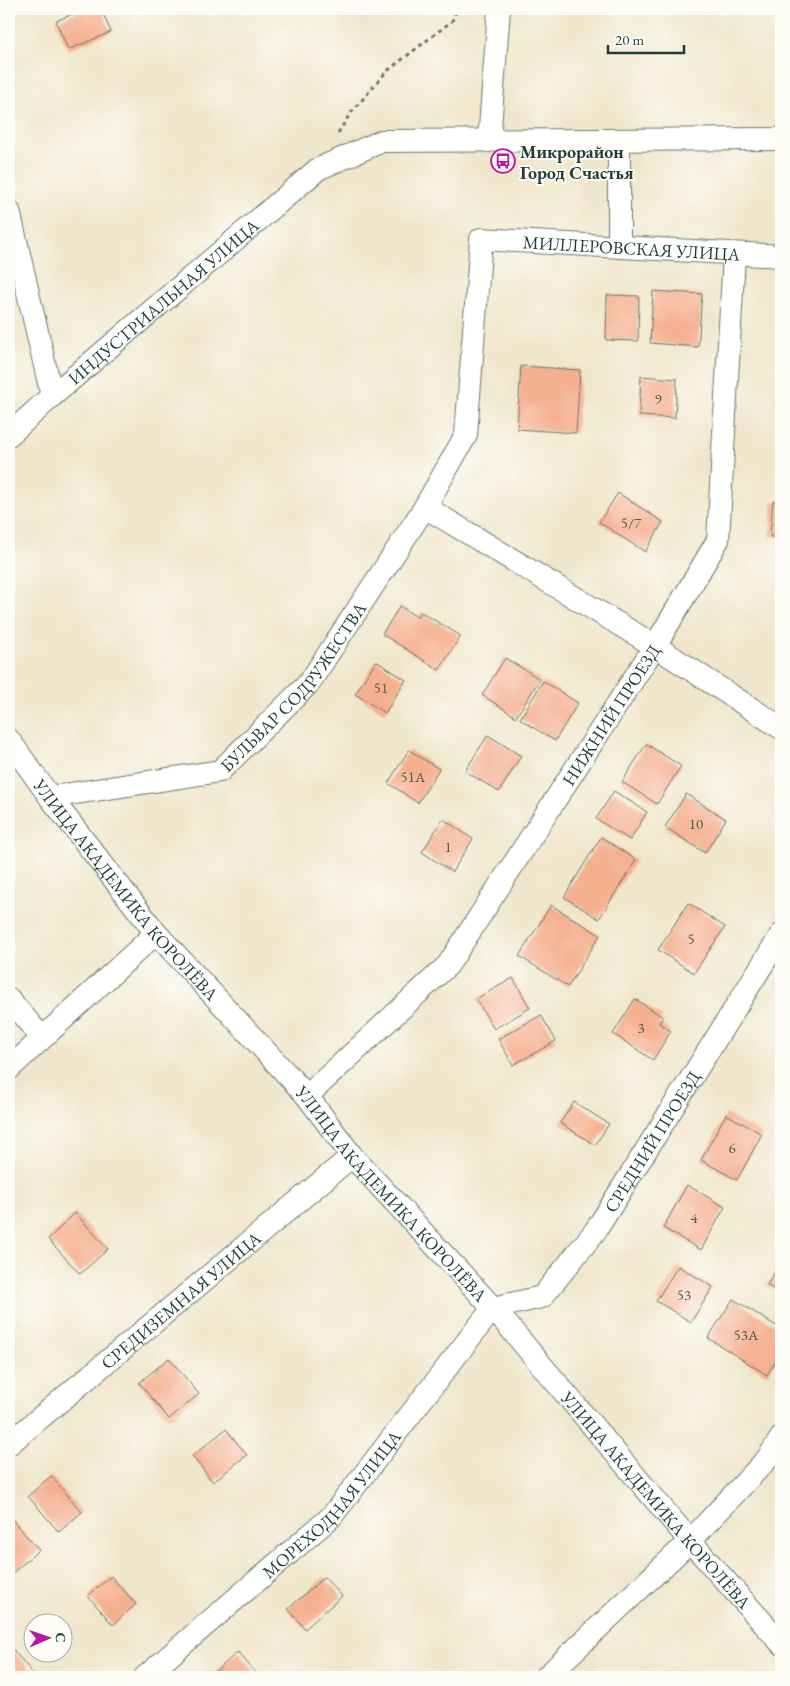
<svg xmlns="http://www.w3.org/2000/svg" width="790" height="1686" font-family="'EB Garamond',serif">
  <style>
    .building { fill: #f5b090 }
    .lines { fill: none; stroke-linecap: round; stroke-linejoin: round }
    .minor-casing { stroke: #687869; stroke-width: 24 }
    .path { stroke: #687869; stroke-width: 3; stroke-dasharray: 4 4; stroke-linecap: butt }
    .minor { stroke: #fff; stroke-width: 22 }
    .labels { text-anchor: middle; dominant-baseline: central; stroke-width: 4; stroke-linejoin: round; paint-order: stroke }
    .number-label { font-size: 15px; fill: #545a4b }
    .poi-label { font-size: 18px; font-weight: bold; fill: #1f3d34; stroke: #fdfcf7; text-anchor: start }
    .street-label { font-size: 18px; fill: #1f3d34; stroke: #fdfcf7 }
  </style>
  <rect width="100%" height="100%" fill="#fdfcf7"/>
  <filter id="ink" filterUnits="userSpaceOnUse"><feTurbulence type="fractalNoise" baseFrequency=".02" numOctaves="2"/><feDisplacementMap in="SourceGraphic" scale="10" xChannelSelector="R" yChannelSelector="G"/><feConvolveMatrix kernelMatrix="1 2 1 2 8 2 1 2 1" color-interpolation-filters="sRGB"/></filter>
  <filter id="wash" filterUnits="userSpaceOnUse"><feTurbulence type="fractalNoise" baseFrequency=".0096" numOctaves="4" result="noise"/><feDisplacementMap in="SourceGraphic" scale="20" xChannelSelector="R" yChannelSelector="G"/><feGaussianBlur stdDeviation="1.12" result="paint"/><feColorMatrix in="noise" values="0 0 0 0 0 0 0 0 0 0 0 0 0 0 0 0 0 1.4 0 .05"/><feComposite in="paint" operator="in"/></filter>
  <g filter="url(#wash)">
    <rect width="100%" height="100%" fill="#f0e6cb"/>
    <g id="blocks">
      <!-- building -->
      <g class="building">
        <path d="M85 9H101L111 32 68 50 56 21Z"/>
        <path d="M653 291 702 294 698 347 650 343Z"/>
        <path d="M607 295 639 296 638 341 606 340Z"/>
        <path d="M521 366 580 370 576 433 517 429Z"/>
        <path d="M641 376 677 379 675 418 639 416Z"/>
        <path d="M618 493 663 522 645 552 599 522Z"/>
        <path d="M773 501 781 502V537H770Z"/>
        <path d="M400 606 417 617 421 612 461 636 439 670 382 634Z"/>
        <path d="M505 658 540 679 516 717 482 695Z"/>
        <path d="M376 661 406 680 385 713 355 694Z"/>
        <path d="M543 681 578 703 555 741 520 719Z"/>
        <path d="M488 735 521 756 499 792 465 771Z"/>
        <path d="M646 744 681 766 657 804 622 782Z"/>
        <path d="M409 750 439 769 418 803 388 783Z"/>
        <path d="M614 791 647 812 630 840 596 819Z"/>
        <path d="M686 794 726 819 705 853 665 827Z"/>
        <path d="M443 819 473 839 452 872 422 852Z"/>
        <path d="M601 837 636 860 599 919 564 897Z"/>
        <path d="M688 903 725 927 694 973 658 950Z"/>
        <path d="M551 905 600 935 568 987 519 956Z"/>
        <path d="M513 978 530 1008 494 1029 476 999Z"/>
        <path d="M635 999 663 1017 659 1023 671 1031 653 1060 613 1034Z"/>
        <path d="M541 1015 556 1041 513 1065 498 1039Z"/>
        <path d="M574 1102 609 1124 595 1145 560 1123Z"/>
        <path d="M726 1114 762 1134 737 1180 701 1160Z"/>
        <path d="M687 1185 725 1207 701 1250 663 1228Z"/>
        <path d="M75 1213 108 1249 80 1274 48 1239Z"/>
        <path d="M781 1263V1294L767 1285Z"/>
        <path d="M678 1266 713 1287 691 1322 656 1301Z"/>
        <path d="M733 1299 781 1329V1353L767 1375 708 1338Z"/>
        <path d="M169 1358 199 1394 169 1419 139 1383Z"/>
        <path d="M226 1429 247 1455 213 1482 192 1456Z"/>
        <path d="M51 1476 82 1512 59 1532 28 1496Z"/>
        <path d="M9 1516 39 1550 9 1576Z"/>
        <path d="M111 1576 136 1604 113 1625 88 1596Z"/>
        <path d="M324 1577 342 1596 305 1629 288 1609Z"/>
        <path d="M9 1645 36 1677H9Z"/>
        <path d="M238 1652 259 1677H222L216 1671Z"/>
      </g>
    </g>
  </g>
  <g filter="url(#ink)">
    <use href="#blocks" fill-opacity="0" stroke="#687869" stroke-width="1"/>
    <g class="lines">
      <!-- minor casing -->
      <g class="minor-casing">
        <g id="minor">
          <path d="M489 141 499 9"/>
          <path d="M9 211 52 396"/>
          <path d="M619 247V140"/>
          <path id="s1" d="M9 435 52 396 318 169 382 141 781 139"/>
          <path d="M425 507 655 646 781 728"/>
          <path id="s2" d="M9 740 50 797 156 933 307 1096 352 1156 493 1308 690 1541 781 1643"/>
          <path id="s3" d="M50 797 220 771 309 683 425 507 466 435 481 239 781 256"/>
          <path d="M9 999 42 1038"/>
          <path d="M9 1069 156 933"/>
          <path id="s4" d="M307 1096 448 965 655 646 718 540 734 254"/>
          <path id="s5" d="M9 1444 352 1156"/>
          <path id="s6" d="M145 1677 331 1517 493 1308 542 1297 596 1230 781 935"/>
          <path d="M546 1677 690 1541 768 1458 781 1438"/>
        </g>
      </g>
      <!-- path -->
      <path class="path" d="M338 133 350 114 386 72 452 21 457 9"/>
      <!-- minor -->
      <use href="#minor" class="minor"/>
    </g>
  </g>
  <!-- icons -->
  <defs>
    <g id="bus-ring" transform="scale(1.25)"><circle r="9.5" fill="#fdfcf7" stroke="#b5179e" stroke-width="1.5"/><path d="M-5-6H5V4H4V6H2V4H-2V6H-4V4H-5ZM-3.5-4V0h7V-4ZM-3.5 1.2v1.5H-2V1.2ZM2 1.2v1.5H3.5V1.2Z" fill="#b5179e"/></g>
  </defs>
  <g fill-rule="evenodd">
    <use href="#bus-ring" x="503" y="161"/>
  </g>
  <g class="labels">
    <!-- number labels -->
    <g class="number-label">
      <text x="658" y="398">9</text>
      <text x="631" y="522">5/7</text>
      <text x="381" y="687">51</text>
      <text x="413" y="776">51А</text>
      <text x="696" y="823">10</text>
      <text x="448" y="846">1</text>
      <text x="691" y="938">5</text>
      <text x="641" y="1027">3</text>
      <text x="732" y="1147">6</text>
      <text x="694" y="1217">4</text>
      <text x="684" y="1294">53</text>
      <text x="746" y="1334">53А</text>
    </g>
    <!-- poi labels -->
    <g class="poi-label">
      <text x="520" y="151">Микрорайон<tspan x="520" dy="21">Город Счастья</tspan></text>
    </g>
    <!-- street labels -->
    <g class="street-label">
      <text stroke="none"><textPath href="#s3" startOffset="938">МИЛЛЕРОВСКАЯ УЛИЦА</textPath></text>
      <text stroke="none"><textPath href="#s1" startOffset="204">ИНДУСТРИАЛЬНАЯ УЛИЦА</textPath></text>
      <text stroke="none"><textPath href="#s3" startOffset="284">БУЛЬВАР СОДРУЖЕСТВА</textPath></text>
      <text stroke="none"><textPath href="#s4" startOffset="491">НИЖНИЙ ПРОЕЗД</textPath></text>
      <text stroke="none"><textPath href="#s2" startOffset="190">УЛИЦА АКАДЕМИКА КОРОЛЁВА</textPath></text>
      <text stroke="none"><textPath href="#s6" startOffset="751">СРЕДНИЙ ПРОЕЗД</textPath></text>
      <text stroke="none"><textPath href="#s2" startOffset="594">УЛИЦА АКАДЕМИКА КОРОЛЁВА</textPath></text>
      <text stroke="none"><textPath href="#s5" startOffset="224">СРЕДИЗЕМНАЯ УЛИЦА</textPath></text>
      <text stroke="none"><textPath href="#s2" startOffset="999">УЛИЦА АКАДЕМИКА КОРОЛЁВА</textPath></text>
      <text stroke="none"><textPath href="#s6" startOffset="255">МОРЕХОДНАЯ УЛИЦА</textPath></text>
    </g>
  </g>
  <!-- margin -->
  <rect width="790" height="1686" fill="none" stroke="#fdfcf7" stroke-width="30"/>
  <!-- north arrow -->
  <g transform="translate(48 1638) rotate(88)"><circle r="24" fill="#fdfcf7" stroke="#a4b0a9"/>
  <path d="M0-4L9 19L0 12L-9 19Z" fill="#b5179e"/>
  <text y="-8" font-size="14" font-weight="bold" text-anchor="middle" fill="#1f3d34">С</text>
  </g>
  <!-- scale -->
  <path d="M608 45v8h76v-8" fill="none" stroke="#1f3d34" stroke-width="2.5"/>
  <text x="615" y="45" font-size="15" fill="#1f3d34" stroke="#fdfcf7" stroke-width="4" paint-order="stroke">20 m</text>
</svg>
